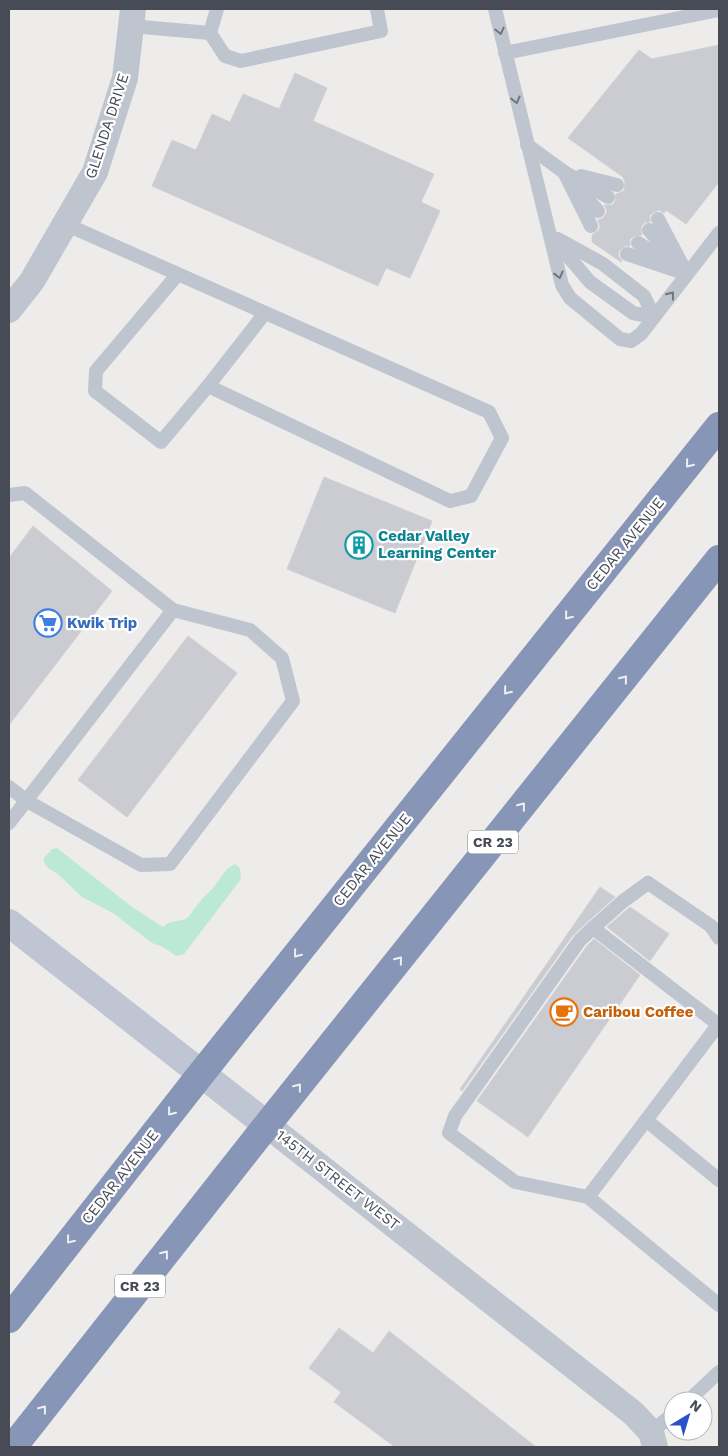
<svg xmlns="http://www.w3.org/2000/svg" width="728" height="1456" font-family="'Work Sans',sans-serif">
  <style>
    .green { fill: #bce9d6 }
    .building { fill: #cbccd2; stroke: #d0d0d6 }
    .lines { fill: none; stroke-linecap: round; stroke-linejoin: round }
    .lane { stroke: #bfc5cf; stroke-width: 14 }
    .street { stroke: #bfc5cf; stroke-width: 26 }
    .secondary { stroke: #bfc5d3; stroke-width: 28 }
    .highway { stroke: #8795b6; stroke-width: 28 }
    .oneway { stroke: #707680 }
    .oneway2 { stroke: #edeff4 }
    .labels { text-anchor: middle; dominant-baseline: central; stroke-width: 4.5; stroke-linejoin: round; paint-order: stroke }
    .shield { fill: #fff; stroke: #7e8189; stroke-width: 1 }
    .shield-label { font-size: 14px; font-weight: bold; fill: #464b56 }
    .street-label { font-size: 15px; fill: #464b56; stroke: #fff }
    .culture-label { font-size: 15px; font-weight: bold; fill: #0d838f; stroke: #fff; text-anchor: start }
    .shop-label { font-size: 15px; font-weight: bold; fill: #366cbe; stroke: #fff; text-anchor: start }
    .food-label { font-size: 15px; font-weight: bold; fill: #c56008; stroke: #fff; text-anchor: start }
  </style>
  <rect width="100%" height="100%" fill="#eeeceb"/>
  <!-- green -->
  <path class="green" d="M57 848 132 907 163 927 168 923 186 919 189 916 202 899 213 888 227 869 235 864 240 868 241 879 184 954 176 956 163 947 152 943 113 913 82 897 59 875 48 868 44 863V858L52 849Z"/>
  <!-- building -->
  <g class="building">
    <path d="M719 45V182L686 224 666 210 664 213 659 210 654 212 650 215V222L644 223 641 227 642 235 634 236 630 239V246H625L619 251 618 255 622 261 621 262 592 242V235L599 230 600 226 598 220 603 218 606 214 607 210 604 205H612L615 202 616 194 624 191 625 182 623 177 568 138 639 50 652 59Z"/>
    <path d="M295 73 327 88 313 121 434 174 421 202 440 211 410 278 386 268 378 286 152 186 172 140 196 150 212 114 230 122 243 94 279 109Z"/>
    <path d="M324 477 432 521 395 613 287 569Z"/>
    <path d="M33 526 112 591 9 725V558Z"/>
    <path d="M188 636 237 673 127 817 78 780Z"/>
    <path d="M600 887 615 897 573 935 462 1091 460 1089Z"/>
    <path d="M630 907 669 934 650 961 607 927Z"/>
    <path d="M594 939 640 975 528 1137 477 1101 587 946Z"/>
    <path d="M339 1328 373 1353 389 1331 536 1447H395L334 1402 341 1392 309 1368Z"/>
  </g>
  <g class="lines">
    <!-- lane -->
    <g class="lane">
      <path d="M495 9 562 285 570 298 620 339 631 341 641 334 719 233"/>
      <path d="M131 26 210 33 225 56 241 61 381 31 377 9"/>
      <path d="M210 33 217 9"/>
      <path d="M505 53 719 10"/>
      <path d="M527 145 564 172 608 197"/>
      <path d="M564 172 591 226"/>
      <path d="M581 176 617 185"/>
      <path d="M577 187 598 211"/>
      <path d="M658 219 687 274"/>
      <path d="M65 224 489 412 502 438 471 496 450 501 208 386 161 442 95 391 96 371 178 274"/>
      <path d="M649 230 672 257"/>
      <path d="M551 236 590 282 633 313 654 317"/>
      <path d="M558 239 603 264 644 296 654 317"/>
      <path d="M638 243 670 263"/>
      <path d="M627 254 687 274"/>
      <path d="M208 386 265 313"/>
      <path d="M9 495 25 493 173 610 250 630 282 658 293 701 170 864 141 865 27 801 9 787"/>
      <path d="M9 823 173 610"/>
      <path d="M719 938 711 926 648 883 622 902 593 928 719 1025"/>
      <path d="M718 1025 588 1197 719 1305"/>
      <path d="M646 1120 719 1180"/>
      <path d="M588 1197 515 1182 449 1133 455 1116 580 940 593 928"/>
      <path d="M688 1401 719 1372"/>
      <path d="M651 1432 673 1414"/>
    </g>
    <!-- street -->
    <g class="street">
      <path d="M9 310 32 281 95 172 125 78 133 9"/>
      <path d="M267 1125 633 1413 651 1432 655 1447"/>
    </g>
    <!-- secondary -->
    <path class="secondary" d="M9 923 267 1125"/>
    <!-- highway -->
    <g class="highway">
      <path d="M9 1319 201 1074 719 426"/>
      <path d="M13 1447 267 1125 719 559"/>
    </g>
  </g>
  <!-- one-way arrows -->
  <defs><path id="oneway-chevron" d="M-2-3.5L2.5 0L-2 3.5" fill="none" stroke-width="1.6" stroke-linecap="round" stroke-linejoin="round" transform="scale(1.25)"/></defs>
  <g class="oneway">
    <use href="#oneway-chevron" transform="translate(500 31) rotate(77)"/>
    <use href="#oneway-chevron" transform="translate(516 100) rotate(76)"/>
    <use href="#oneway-chevron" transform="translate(559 275) rotate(76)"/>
    <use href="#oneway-chevron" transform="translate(671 295) rotate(-52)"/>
  </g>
  <g class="oneway2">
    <use href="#oneway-chevron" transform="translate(689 464) rotate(129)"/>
    <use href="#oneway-chevron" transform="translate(568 616) rotate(129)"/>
    <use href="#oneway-chevron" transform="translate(624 679) rotate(-51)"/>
    <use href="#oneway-chevron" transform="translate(507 691) rotate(129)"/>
    <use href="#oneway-chevron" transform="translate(522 806) rotate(-51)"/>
    <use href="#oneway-chevron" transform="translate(297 954) rotate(129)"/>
    <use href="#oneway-chevron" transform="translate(399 960) rotate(-51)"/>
    <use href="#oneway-chevron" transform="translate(298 1087) rotate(-51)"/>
    <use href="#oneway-chevron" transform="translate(171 1112) rotate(128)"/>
    <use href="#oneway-chevron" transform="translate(70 1240) rotate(128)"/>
    <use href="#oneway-chevron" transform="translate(165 1254) rotate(-52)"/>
    <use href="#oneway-chevron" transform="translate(43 1409) rotate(-52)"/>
  </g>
  <!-- icons -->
  <defs>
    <g id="building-ring" transform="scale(1.4375)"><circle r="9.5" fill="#fff" stroke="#0f9aa8" stroke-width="1.5"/><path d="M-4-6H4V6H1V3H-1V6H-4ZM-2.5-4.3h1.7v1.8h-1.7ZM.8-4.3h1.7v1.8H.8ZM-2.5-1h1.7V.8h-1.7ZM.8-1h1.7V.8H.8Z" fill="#0f9aa8"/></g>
    <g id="supermarket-ring" transform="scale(1.4375)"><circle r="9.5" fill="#fff" stroke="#3f7fe0" stroke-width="1.5"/><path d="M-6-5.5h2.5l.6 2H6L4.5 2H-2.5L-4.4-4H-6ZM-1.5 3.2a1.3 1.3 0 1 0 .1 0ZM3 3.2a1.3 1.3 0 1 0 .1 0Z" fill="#3f7fe0"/></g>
    <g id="cafe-ring" transform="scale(1.4375)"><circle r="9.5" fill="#fff" stroke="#e8710a" stroke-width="1.5"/><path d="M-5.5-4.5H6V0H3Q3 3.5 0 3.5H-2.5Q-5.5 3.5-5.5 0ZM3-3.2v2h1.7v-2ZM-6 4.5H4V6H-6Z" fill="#e8710a"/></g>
  </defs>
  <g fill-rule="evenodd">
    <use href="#building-ring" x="359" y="545"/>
    <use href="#supermarket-ring" x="48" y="623"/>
    <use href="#cafe-ring" x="564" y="1012"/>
  </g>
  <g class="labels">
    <!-- shield labels -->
    <g class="shield">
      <rect x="468" y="830.5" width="50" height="23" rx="4"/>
      <rect x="115" y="1274.5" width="50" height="23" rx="4"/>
    </g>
    <g class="shield-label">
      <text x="493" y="842">CR 23</text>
      <text x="140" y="1286">CR 23</text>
    </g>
    <!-- street labels -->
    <g class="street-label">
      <text transform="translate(107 126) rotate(-72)">GLENDA DRIVE</text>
      <text transform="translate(625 544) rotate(-51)">CEDAR AVENUE</text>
      <text transform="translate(372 860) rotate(-51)">CEDAR AVENUE</text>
      <text transform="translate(120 1177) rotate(-52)">CEDAR AVENUE</text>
      <text transform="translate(338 1180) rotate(38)">145TH STREET WEST</text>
    </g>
    <!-- culture labels -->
    <g class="culture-label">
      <text x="378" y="536">Cedar Valley<tspan x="378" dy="17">Learning Center</tspan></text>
    </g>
    <!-- shop labels -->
    <g class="shop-label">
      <text x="67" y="623">Kwik Trip</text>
    </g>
    <!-- food labels -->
    <g class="food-label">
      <text x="583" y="1012">Caribou Coffee</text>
    </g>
  </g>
  <!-- border -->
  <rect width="728" height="1456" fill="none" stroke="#464b56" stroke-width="20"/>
  <!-- north arrow -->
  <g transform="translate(688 1416) rotate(38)"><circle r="24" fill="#ffffff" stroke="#b5b7bb"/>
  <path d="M0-4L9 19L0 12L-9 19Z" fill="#2a51c9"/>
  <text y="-8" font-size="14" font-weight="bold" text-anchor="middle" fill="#464b56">N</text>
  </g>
</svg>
